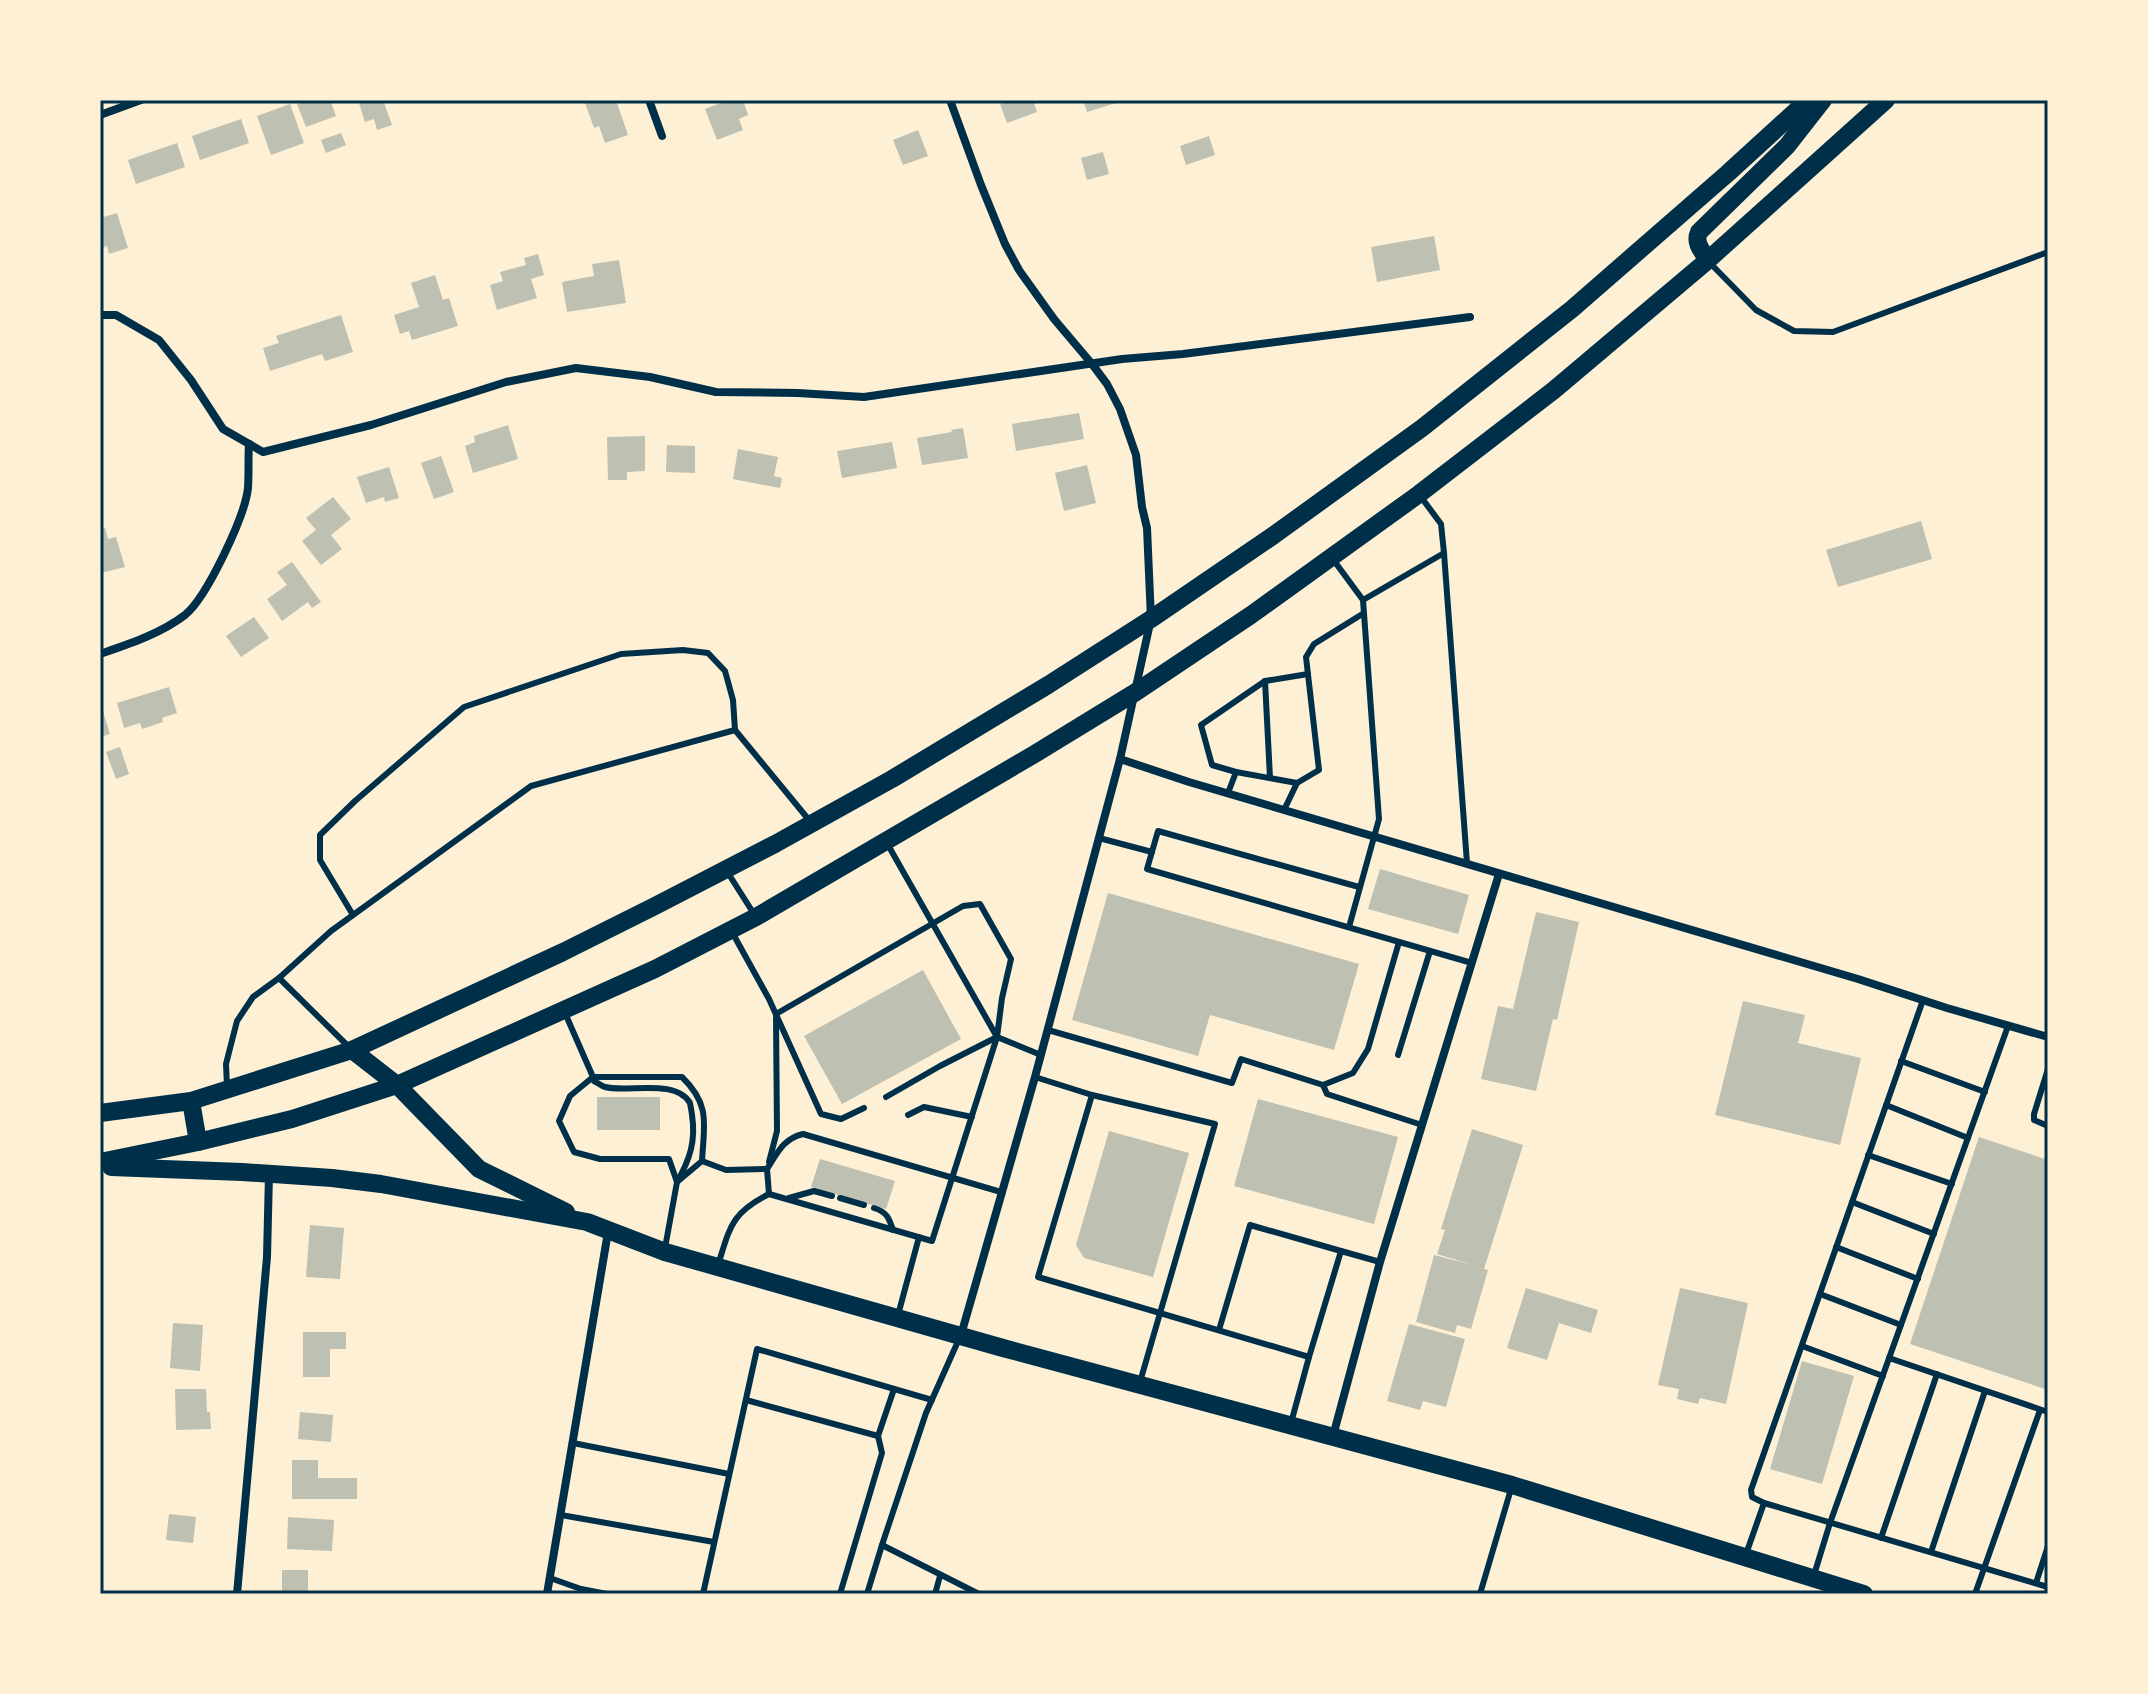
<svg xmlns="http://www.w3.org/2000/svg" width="2148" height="1694" font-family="'Nunito Sans',sans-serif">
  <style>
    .building { fill: #bec0b2 }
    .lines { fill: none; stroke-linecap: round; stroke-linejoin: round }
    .service { stroke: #003049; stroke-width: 6 }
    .minor { stroke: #003049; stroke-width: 8 }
    .primary { stroke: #003049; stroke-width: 18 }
    .neatline { fill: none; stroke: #003049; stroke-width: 3 }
  </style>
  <rect width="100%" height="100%" fill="#fdf0d5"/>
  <!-- building -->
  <g class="building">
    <path d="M308 100H330L336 116 306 127 297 104Z"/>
    <path d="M358 100H383L392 125 377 130 374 119 365 122Z"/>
    <path d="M584 100H616L628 135 605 143 599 126 594 128Z"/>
    <path d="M729 100H743L748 115 739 119 743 130 717 140 705 109Z"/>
    <path d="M1012 100H1033L1037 112 1007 123 1000 104Z"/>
    <path d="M1083 100H1115L1116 103 1087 112Z"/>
    <path d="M290 104 304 143 271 155 257 116Z"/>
    <path d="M241 119 249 143 200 160 192 136Z"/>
    <path d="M918 130 928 156 903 165 893 140Z"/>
    <path d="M341 133 346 145 326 153 321 140Z"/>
    <path d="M1209 136 1215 155 1186 165 1180 146Z"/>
    <path d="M177 143 185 167 136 184 128 160Z"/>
    <path d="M1103 152 1109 174 1087 180 1081 158Z"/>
    <path d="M117 213 128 248 109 254 107 246 100 248V218Z"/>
    <path d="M1434 236 1440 270 1377 282 1371 247Z"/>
    <path d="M538 254 544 275 531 279 537 298 497 310 490 285 503 281 500 272 526 265 524 258Z"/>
    <path d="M619 260 626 303 567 312 562 282 594 276 592 264Z"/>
    <path d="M435 275 443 300 449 298 458 326 412 340 409 331 400 334 394 315 419 307 411 283Z"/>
    <path d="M341 315 353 352 325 361 322 354 270 371 263 348 279 343 276 336Z"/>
    <path d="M1079 413 1084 439 1016 451 1012 424Z"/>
    <path d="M508 425 518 459 473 473 465 446 475 442 474 436Z"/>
    <path d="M963 428 968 458 922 465 917 438 952 432 951 430Z"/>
    <path d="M645 436V471L627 472V480H608L607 437Z"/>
    <path d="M892 442 897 468 842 478 837 451Z"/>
    <path d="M667 445 695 446V473L666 472Z"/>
    <path d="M738 449 778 457 774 476 782 478 780 488 733 479Z"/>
    <path d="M441 456 454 492 434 499 421 463Z"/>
    <path d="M1087 465 1096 503 1064 511 1055 473Z"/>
    <path d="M389 467 399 498 385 502 384 497 366 503 357 477Z"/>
    <path d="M333 497 351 519 331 535 342 549 321 565 302 541 316 530 306 518Z"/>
    <path d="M1921 521 1932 559 1838 587 1826 550Z"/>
    <path d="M105 528 108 539 116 537 125 567 101 573 100 530Z"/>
    <path d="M292 562 321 602 312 608 308 602 282 621 267 599 287 585 277 572Z"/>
    <path d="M254 617 269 638 241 657 226 636Z"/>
    <path d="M169 687 177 713 162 718 163 722 142 729 140 723 124 728 117 703Z"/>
    <path d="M100 702 110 734 100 737Z"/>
    <path d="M120 747 129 774 116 779 106 752Z"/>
    <path d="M1380 869 1469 895 1458 934 1368 909Z"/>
    <path d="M1108 893 1359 964 1334 1050 1210 1015 1198 1056 1072 1020Z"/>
    <path d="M1536 912 1579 922 1557 1020 1553 1019 1536 1091 1481 1079 1498 1006 1513 1009Z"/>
    <path d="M923 970 961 1039 842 1104 804 1036Z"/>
    <path d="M1743 1001 1805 1015 1798 1043 1861 1058 1840 1145 1715 1115Z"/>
    <rect x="597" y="1097" width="63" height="33"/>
    <path d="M1258 1099 1398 1137 1374 1224 1234 1186Z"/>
    <path d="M1472 1129 1523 1145 1484 1269 1488 1270 1471 1329 1457 1325 1455 1333 1416 1322 1434 1255 1473 1265 1437 1254 1445 1230 1441 1229Z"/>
    <path d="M1109 1131 1189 1153 1153 1277 1084 1258 1076 1245Z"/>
    <path d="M1979 1137 2048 1160V1390L1910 1344Z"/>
    <path d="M820 1159 895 1181 886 1209 811 1187Z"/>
    <path d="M310 1225 344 1228 340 1279 306 1277Z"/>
    <path d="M1526 1288 1598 1310 1591 1333 1559 1323 1547 1360 1507 1348Z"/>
    <path d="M1680 1288 1748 1303 1726 1404 1700 1398 1698 1404 1677 1399 1679 1389 1658 1385Z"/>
    <path d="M173 1323 203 1325 200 1371 170 1368Z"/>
    <path d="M1409 1324 1465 1339 1446 1407 1423 1401 1420 1410 1387 1401Z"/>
    <path d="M303 1332H346V1349H330V1377H303Z"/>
    <path d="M1802 1361 1854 1376 1822 1484 1770 1469Z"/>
    <path d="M175 1389H206L207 1412H210L211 1429 176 1430Z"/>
    <path d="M300 1412 333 1415 331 1442 298 1439Z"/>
    <path d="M292 1460H318V1478H357V1499H292Z"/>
    <path d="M169 1514 196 1517 193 1543 166 1540Z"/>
    <path d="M288 1517 334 1520 332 1551 287 1549Z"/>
    <rect x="282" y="1570" width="26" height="24"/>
  </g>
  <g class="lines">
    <!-- service -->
    <g class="service">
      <path d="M1710 263 1756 310 1794 331 1833 332 2048 252"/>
      <path d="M1444 553 1467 863"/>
      <path d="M1332 558 1363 600"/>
      <path d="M1265 681 1270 778"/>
      <path d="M1236 772 1297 783"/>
      <path d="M1228 793 1236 772 1212 765 1201 725 1265 681 1308 674"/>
      <path d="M1284 810 1297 783 1319 770 1306 657 1314 644 1364 613"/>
      <path d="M1099 838 1152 852"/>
      <path d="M888 845 997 1037 1041 1055"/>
      <path d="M728 873 754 914"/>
      <path d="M1359 887 1158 831 1147 869 1472 963"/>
      <path d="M353 915 320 860V835L355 801 464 707 621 654 683 650 708 653 725 671 733 700 735 730"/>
      <path d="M1349 927 1379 819 1363 600 1444 553 1441 524 1421 497"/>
      <path d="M732 932 769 999 821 1114 841 1119 864 1108"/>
      <path d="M279 978 350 1048"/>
      <path d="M1923 1000 1751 1490 1752 1497 1764 1503 2048 1587"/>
      <path d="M565 1013 593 1077H682C711 1105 704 1125 702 1161L677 1182 665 1248"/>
      <path d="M1048 1030 1232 1083 1241 1059 1323 1085 1353 1073 1368 1049 1399 942"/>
      <path d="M1398 1055 1430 951"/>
      <path d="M1901 1061 1985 1092"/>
      <path d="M2048 1069 2034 1114V1120L2048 1126"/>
      <path d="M593 1077 594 1081C598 1083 601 1086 605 1087 627 1093 676 1078 690 1103 690 1103 692 1114 692 1115 696 1141 690 1159 677 1182L669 1159H600L574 1152 559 1121 570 1096Z"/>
      <path d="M1035 1077 1092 1095 1038 1277 1309 1357 1341 1251 1380 1262"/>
      <path d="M1323 1085 1327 1094 1422 1125"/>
      <path d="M227 1086 226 1064 237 1021 253 997 279 978 331 931 531 786 735 730 809 820"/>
      <path d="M1092 1095 1215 1124 1140 1382"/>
      <path d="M886 1097 940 1066 997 1037"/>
      <path d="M1886 1105 1968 1138"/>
      <path d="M908 1115 924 1107 972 1117"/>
      <path d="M1868 1155 1952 1184"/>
      <path d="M702 1161 726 1170 767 1169 769 1194"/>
      <path d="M769 1162 777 1131 776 1018"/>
      <path d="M767 1169C778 1152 783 1139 803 1134L1001 1192"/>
      <path d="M789 1198 814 1191 832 1196"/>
      <path d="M840 1198 864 1205"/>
      <path d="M1852 1202 1934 1234"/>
      <path d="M874 1208C887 1212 889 1218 893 1230"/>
      <path d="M1836 1247 1918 1279"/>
      <path d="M718 1265C730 1227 731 1213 769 1194L932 1241 997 1037 1002 998 1011 959 980 904 963 906 776 1014"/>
      <path d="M1820 1294 1901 1325"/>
      <path d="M898 1315 919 1237"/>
      <path d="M1219 1330 1250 1225 1341 1251"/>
      <path d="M1802 1346 1883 1376"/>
      <path d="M1889 1358 2048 1412"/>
      <path d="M746 1400 878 1436"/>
      <path d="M1291 1423 1309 1357"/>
      <path d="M573 1443 729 1474"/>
      <path d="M561 1515 714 1542"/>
      <path d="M1881 1538 1937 1374"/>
      <path d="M882 1545 979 1594"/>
      <path d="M1931 1552 1985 1391"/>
      <path d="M1745 1557 1764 1503"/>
      <path d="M1814 1575 1830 1523 2008 1026"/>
      <path d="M550 1578 581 1589"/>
      <path d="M2036 1583 2048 1546"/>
      <path d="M580 1594 581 1589 607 1594"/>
      <path d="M703 1594 757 1349 932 1400"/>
      <path d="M840 1594 882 1453 878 1436 894 1389"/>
      <path d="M867 1594 882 1545 926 1413 959 1339"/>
      <path d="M935 1594 940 1576"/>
      <path d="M1480 1594 1511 1489"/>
      <path d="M1975 1594 2040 1410"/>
    </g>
    <!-- minor -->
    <g class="minor">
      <path d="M649 100 662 136"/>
      <path d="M950 100 981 185 1005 244 1019 270 1054 319 1092 364 1107 384 1120 409 1136 455 1142 507 1147 528 1151 619 1120 759 1035 1077 961 1335"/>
      <path d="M100 115 141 100"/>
      <path d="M100 315H116L159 340 191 380 223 429 263 452 371 425 506 382 576 368 650 377 716 392 798 393 864 397 1122 359 1183 354 1470 317"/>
      <path d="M100 654C129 644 160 634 185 615 207 597 245 516 248 488 249 473 248 458 249 444"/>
      <path d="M1120 759 1189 782 1858 979 1947 1008 2048 1037"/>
      <path d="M1333 1436 1380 1262 1499 874"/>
      <path d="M237 1594 267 1257 269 1174"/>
      <path d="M547 1594 608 1232"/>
    </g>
    <!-- primary -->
    <g class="primary">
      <path d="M1708 260C1702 251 1694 243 1699 232L1787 146 1823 100"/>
      <path d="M352 1050 397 1085 479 1169 566 1212"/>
      <path d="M191 1101 198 1142"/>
      <path d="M100 1113 191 1101 352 1050 563 952 655 906 775 844 892 779 1048 685 1151 619 1274 535 1422 428 1572 309 1728 173 1808 100"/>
      <path d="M100 1162 198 1142 292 1119 397 1085 655 969 756 917 1033 755 1136 692 1251 615 1419 494 1554 390 1708 260 1886 100"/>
      <path d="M111 1167 242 1172 332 1178 381 1184 587 1222 665 1252 1003 1348 1512 1485 1864 1594"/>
    </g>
  </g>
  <!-- border -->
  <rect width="2148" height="1694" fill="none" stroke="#fdf0d5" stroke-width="204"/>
  <rect x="102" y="102" width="1944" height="1490" class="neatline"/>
</svg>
